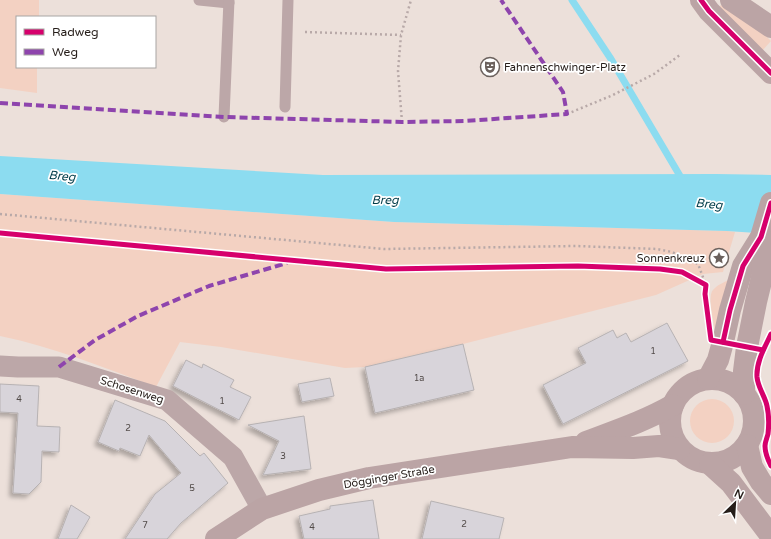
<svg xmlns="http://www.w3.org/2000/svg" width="771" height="539" font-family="'Varela Round',sans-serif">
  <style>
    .green { fill: #f3d1c2 }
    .water { fill: #8cdcf0 }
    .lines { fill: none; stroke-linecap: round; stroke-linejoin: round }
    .stream { stroke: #8cdcf0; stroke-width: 7 }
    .building { fill: #d8d4da; stroke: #b7b2b3; filter: url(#shadow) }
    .path { stroke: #b8a9a8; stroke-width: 2.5; stroke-dasharray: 2 3; stroke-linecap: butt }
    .service { stroke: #bca7a8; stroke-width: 11 }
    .minor { stroke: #bca7a8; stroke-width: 21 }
    .secondary { stroke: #bba4a5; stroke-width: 22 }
    .quiet { stroke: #8e44ad; stroke-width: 4; stroke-dasharray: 8 4; stroke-linecap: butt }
    .cycleway-casing { stroke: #fff; stroke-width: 8 }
    .cycleway { stroke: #d6006c; stroke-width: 5 }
    .labels { text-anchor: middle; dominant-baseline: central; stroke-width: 3.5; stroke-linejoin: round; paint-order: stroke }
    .number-label { font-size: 9px; fill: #534c4a }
    .poi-label { font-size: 11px; fill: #251d19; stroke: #fff; text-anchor: start }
    .street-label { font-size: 11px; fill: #251d19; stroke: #fff }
    .water-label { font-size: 12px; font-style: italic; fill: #013c49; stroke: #fff }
  </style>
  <defs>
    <filter id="shadow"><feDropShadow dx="-3.5" dy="3.5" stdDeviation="2" flood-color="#0004"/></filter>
  </defs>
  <rect width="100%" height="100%" fill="#ece0da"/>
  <!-- green -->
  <g class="green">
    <path d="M0 0H39V17H17V67H37V93L0 88Z"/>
    <path d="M721 5 765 35 771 41 762 51 719 7Z"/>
    <path d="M0 194 394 222 727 231 735 232 723 272 703 274 656 295 463 344 365 367 345 368 221 347 180 342 156 387C105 368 54 347 0 336Z"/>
    <path d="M730 279 715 332C714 323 707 296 713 290 717 285 725 282 730 279Z"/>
    <circle cx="712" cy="421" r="22"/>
  </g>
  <!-- water -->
  <path class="water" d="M0 156 323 175 716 174 771 175V234L727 231 394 222 0 194Z"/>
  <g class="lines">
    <!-- stream -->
    <path class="stream" d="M572 0 611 59 683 181"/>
  </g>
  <!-- building -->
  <g class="building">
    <path d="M667 323 688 361 563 424 543 385 586 363 578 348 613 330 617 338 626 333 631 342Z"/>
    <path d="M463 344 474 390 375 413 365 367Z"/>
    <path d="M186 360 202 368 203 364 234 380 230 387 251 397 239 420 173 386Z"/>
    <path d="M330 378 334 396 302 402 298 384Z"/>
    <path d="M0 384 39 386 37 426 60 427 59 452 42 451 41 482 29 494 13 493 18 413 0 412Z"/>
    <path d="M115 400 165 421 200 456 204 453 228 483 181 523 167 539H125L155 494 181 473 149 435 140 456 120 448 119 451 98 442Z"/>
    <path d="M304 416 311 469 263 475 279 441 248 425Z"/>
    <path d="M373 500 379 539H304L299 516 330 509V506Z"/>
    <path d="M431 501 504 518 499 539H422Z"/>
    <path d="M71 505 90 517 77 539H58Z"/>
  </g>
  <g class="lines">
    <!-- path -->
    <g class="path">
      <path d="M305 32 401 35"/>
      <path d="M567 114 613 95 654 74 680 55"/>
      <path d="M402 122 398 71 401 35 411 0"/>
      <path d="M0 214 384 249 576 246 657 249 672 252 698 264 706 285"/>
    </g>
    <!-- service -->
    <g class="service">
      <path d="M199 0 229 3"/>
      <path d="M285 107 288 0"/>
      <path d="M224 117 229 0"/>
    </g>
    <!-- minor -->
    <path class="minor" d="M0 366 18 367H59L167 400 233 457 262 509"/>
    <!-- secondary -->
    <g class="secondary">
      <path d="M701 0 709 11 771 73"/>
      <path d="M731 0 771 27"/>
      <circle cx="712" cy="421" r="42"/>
      <path d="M708 379 718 360 723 342 730 310 743 266 761 237 771 203"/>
      <path d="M744 394V371L747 347 756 302 763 273 761 237"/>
      <path d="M586 442C615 431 645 421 673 405"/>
      <path d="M747 445 752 467 761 482 771 494"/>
      <path d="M710 464 731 483 771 536"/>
      <path d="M216 539 262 509 319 490 369 478 572 447 633 448 659 446 679 449"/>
    </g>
    <!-- quiet -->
    <g class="quiet">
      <path d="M0 103 224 117 402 122 464 121 567 114 563 92 501 0"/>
      <path d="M59 367 95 340 138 316 209 286 287 263"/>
    </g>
    <!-- cycleway casing -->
    <g class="cycleway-casing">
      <g id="cycleway">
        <path d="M701 0 709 11 771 73"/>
        <path d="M0 233 386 269 578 266 660 269 682 272 706 285 705 294 711 340 763 350"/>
        <path d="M771 334C765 347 756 362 757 377 758 388 765 396 767 406 769 415 769 425 768 434 767 438 765 442 765 446 765 453 768 460 771 466"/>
        <path d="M723 342 730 310 743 266 761 237 771 203"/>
      </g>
    </g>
    <!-- cycleway -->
    <use href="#cycleway" class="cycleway"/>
  </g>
  <!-- icons -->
  <defs>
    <g id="theatre-ring" transform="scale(1)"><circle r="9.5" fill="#fff" stroke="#6b615d" stroke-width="1.5"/><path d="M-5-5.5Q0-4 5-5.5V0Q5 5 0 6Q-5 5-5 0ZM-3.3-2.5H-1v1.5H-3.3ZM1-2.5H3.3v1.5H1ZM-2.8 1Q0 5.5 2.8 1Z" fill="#6b615d"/></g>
    <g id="sight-ring" transform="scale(1)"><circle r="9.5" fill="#fff" stroke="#6b615d" stroke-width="1.5"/><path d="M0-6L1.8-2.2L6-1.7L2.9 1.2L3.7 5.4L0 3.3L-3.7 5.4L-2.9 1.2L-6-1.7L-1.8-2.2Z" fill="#6b615d"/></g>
  </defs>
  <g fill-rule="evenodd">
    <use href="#theatre-ring" x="490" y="67"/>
    <use href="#sight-ring" x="719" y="258"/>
  </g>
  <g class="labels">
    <!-- number labels -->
    <g class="number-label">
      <text x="653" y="351">1</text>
      <text x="419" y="378">1a</text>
      <text x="19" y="399">4</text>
      <text x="222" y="401">1</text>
      <text x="128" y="428">2</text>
      <text x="283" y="456">3</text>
      <text x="192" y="488">5</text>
      <text x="464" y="524">2</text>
      <text x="145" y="525">7</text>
      <text x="312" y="527">4</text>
    </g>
    <!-- poi labels -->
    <g class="poi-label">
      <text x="504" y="67">Fahnenschwinger-Platz</text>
      <text x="705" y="258" text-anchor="end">Sonnenkreuz</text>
    </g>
    <!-- street labels -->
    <g class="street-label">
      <text transform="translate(132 390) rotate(18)">Schosenweg</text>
      <text transform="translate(389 477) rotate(-10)">Dögginger Straße</text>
    </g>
    <!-- water labels -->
    <g class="water-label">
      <text transform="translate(62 176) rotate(5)">Breg</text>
      <text x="385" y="200">Breg</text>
      <text transform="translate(709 204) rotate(5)">Breg</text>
    </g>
  </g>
  <!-- legend -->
  <rect x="16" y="16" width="140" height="52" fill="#ffffff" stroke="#a8a5a3"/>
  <rect x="24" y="29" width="20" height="6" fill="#d6006c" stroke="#a8a5a3"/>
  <text x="52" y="36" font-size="12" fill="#251d19">Radweg</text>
  <rect x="24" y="49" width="20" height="6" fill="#8e44ad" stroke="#a8a5a3"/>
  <text x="52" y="56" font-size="12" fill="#251d19">Weg</text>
  <!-- north arrow -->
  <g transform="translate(735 503) rotate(25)" stroke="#ffffff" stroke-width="3" paint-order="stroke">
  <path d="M0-3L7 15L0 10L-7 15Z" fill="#251d19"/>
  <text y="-6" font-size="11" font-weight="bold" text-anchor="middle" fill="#251d19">N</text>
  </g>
</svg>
